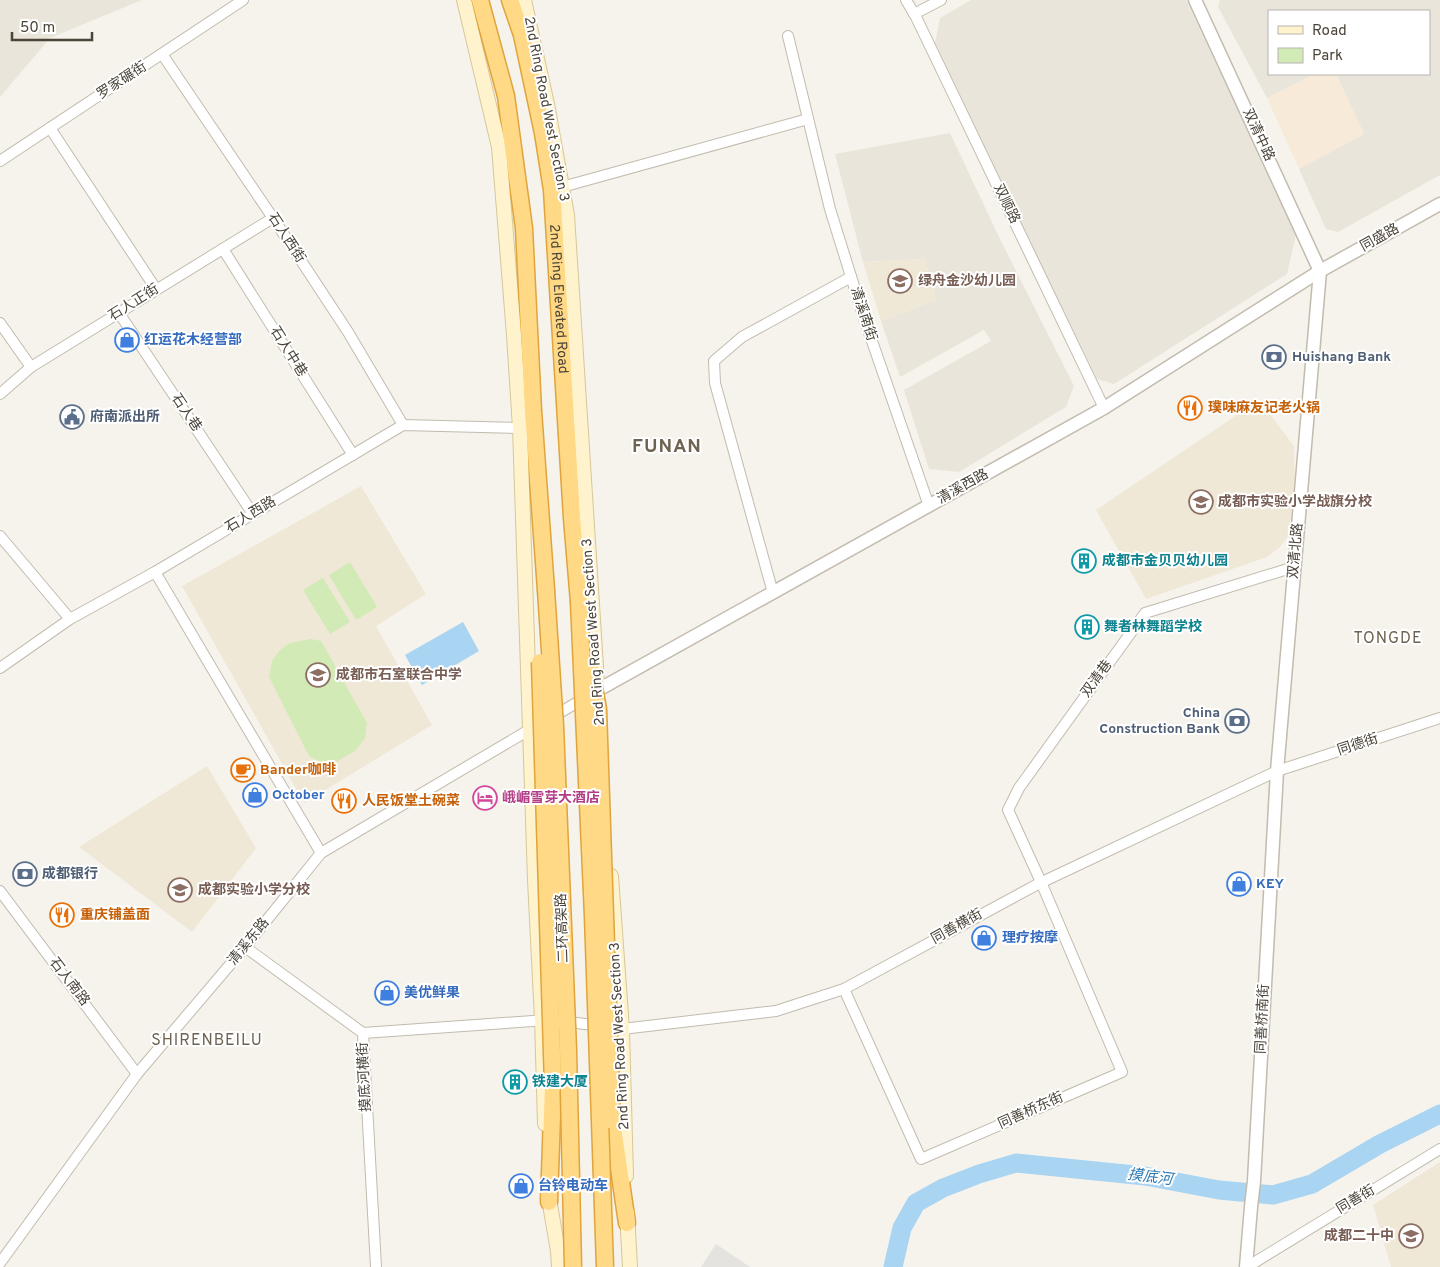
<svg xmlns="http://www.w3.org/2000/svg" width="1440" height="1267" font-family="Overpass,'Noto Sans SC',sans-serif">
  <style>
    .residential { fill: #eae5da }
    .commercial { fill: #f7ead8 }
    .education { fill: #efe8d6 }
    .green { fill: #d2eab5 }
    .parking { fill: #e5e3e0 }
    .water { fill: #a9d4f2 }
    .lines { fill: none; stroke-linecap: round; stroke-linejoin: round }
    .river { stroke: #a9d4f2; stroke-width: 19 }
    .minor-casing { stroke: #c2bbae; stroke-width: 12 }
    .tertiary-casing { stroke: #c2bbae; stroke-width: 15 }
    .secondary-casing { stroke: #d6c79b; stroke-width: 16 }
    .trunk-casing { stroke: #e0a43c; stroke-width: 19 }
    .minor { stroke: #fff; stroke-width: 10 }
    .tertiary { stroke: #fff; stroke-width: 12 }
    .secondary { stroke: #fff3cd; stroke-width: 14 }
    .trunk { stroke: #ffd985; stroke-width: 16 }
    .trunk-bridge-casing { stroke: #e0a43c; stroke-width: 19; stroke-linecap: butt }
    .trunk-bridge { stroke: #ffd985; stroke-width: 16 }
    .labels { text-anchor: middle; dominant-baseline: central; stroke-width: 4; stroke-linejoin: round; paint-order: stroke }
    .street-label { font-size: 14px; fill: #4b4439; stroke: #fff }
    .education-label { font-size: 14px; font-weight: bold; fill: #785e54; stroke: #fff; text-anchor: start }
    .shop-label { font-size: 14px; font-weight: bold; fill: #366cbe; stroke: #fff; text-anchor: start }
    .service-label { font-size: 14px; font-weight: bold; fill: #4e5e75; stroke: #fff; text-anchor: start }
    .food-label { font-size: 14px; font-weight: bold; fill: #c56008; stroke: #fff; text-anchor: start }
    .culture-label { font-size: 14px; font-weight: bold; fill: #0d838f; stroke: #fff; text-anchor: start }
    .hotel-label { font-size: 14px; font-weight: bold; fill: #b23c85; stroke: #fff; text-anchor: start }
    .water-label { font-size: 15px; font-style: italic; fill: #2e7ab2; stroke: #fff }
    .quarter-label { font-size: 16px; letter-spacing: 1px; fill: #6e6250; stroke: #fff }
    .district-label { font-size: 19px; font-weight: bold; letter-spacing: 1px; fill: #6e6250; stroke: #fff }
  </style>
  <rect width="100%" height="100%" fill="#f6f3ec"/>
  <!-- residential -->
  <g class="residential">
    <path d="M0 0H142L50 38 0 97Z"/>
    <path d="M971 0H1186L1296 234 1287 274 1114 384 1097 379 976 132 935 43 940 18Z"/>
    <path d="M1220 0H1440V175L1338 232 1326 229 1299 169 1364 134 1336 74H1429V11H1269V74H1315L1267 98 1218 7Z"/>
    <path d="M950 133 998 235 1074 386 1066 407 959 472 929 469 904 390 991 341 984 330 900 377 881 321 936 300 925 259 863 262 835 154Z"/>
  </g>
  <!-- commercial -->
  <path class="commercial" d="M1315 74H1336L1364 134 1299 169 1267 98Z"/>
  <!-- education -->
  <g class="education">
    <path d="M925 259 936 300 881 321 863 262Z"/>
    <path d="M1259 400 1294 446 1295 493 1288 536 1280 547 1267 557 1146 599 1096 510Z"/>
    <path d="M361 486 426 594 376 626 432 725 304 803 182 586Z"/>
    <path d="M207 766 256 848 192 932 79 847Z"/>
    <path d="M1440 1162V1267H1391L1373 1205Z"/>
  </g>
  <!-- green -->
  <g class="green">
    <path d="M350 562 377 607 356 620 329 575Z"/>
    <path d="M323 578 350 622 330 634 303 590Z"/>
    <path d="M311 639 321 641 367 723 365 738 355 751 336 762H321L309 756 269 677 272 661 280 650 290 643Z"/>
  </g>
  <!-- parking -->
  <path class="parking" d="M716 1244 750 1267H701Z"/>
  <!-- water -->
  <path class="water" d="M463 622 479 651 422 685 405 655Z"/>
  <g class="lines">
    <!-- river -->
    <path class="river" d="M893 1267 902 1228 916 1203 943 1188 979 1174 1016 1163 1145 1176 1219 1190 1273 1195 1312 1184 1380 1144 1440 1114"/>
    <!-- minor casing -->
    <g class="minor-casing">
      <g id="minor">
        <path d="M906 0 916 17 1104 408"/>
        <path d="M914 14 941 0"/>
        <path d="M788 36 830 209 863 315 929 506"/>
        <path d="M162 54 273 218 348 332 403 425"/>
        <path d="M50 128 156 289"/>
        <path d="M0 161 243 0"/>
        <path d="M562 187 808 119"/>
        <path d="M223 249 353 455"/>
        <path d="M119 313 253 514"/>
        <path d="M0 323 31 367"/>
        <path d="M0 394 31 367 273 218"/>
        <path d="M0 536 70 619"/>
        <path d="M155 572 321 853"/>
        <path d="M773 593 715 383 714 361 742 337 851 277"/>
        <path d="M0 668 70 619 155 572 403 425 520 428"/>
        <path d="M551 718 586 697"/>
        <path d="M0 891 137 1074"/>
        <path d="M245 947 363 1033 376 1267"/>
        <path d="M844 989 921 1159 1122 1072 1041 882 1008 810 1019 788 1145 613 1294 567"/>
        <path d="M561 1021 601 1026"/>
        <path d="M616 1028 622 1029 776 1011 844 989 1038 884 1277 771 1440 718"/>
        <path d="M363 1033 547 1020"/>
        <path d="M0 1263 137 1074 245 947 321 853 534 727"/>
        <path d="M1247 1267 1440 1149"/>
      </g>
    </g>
    <!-- tertiary casing -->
    <g class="tertiary-casing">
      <g id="tertiary">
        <path d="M1195 0 1320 271 1277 771 1254 1181 1251 1207 1246 1267"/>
        <path d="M598 690 1104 408 1320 271 1440 204"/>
      </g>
    </g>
    <!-- secondary casing -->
    <g class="secondary-casing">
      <g id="secondary">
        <path d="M464 0 499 147 514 335 520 428 535 880 542 1019 545 1124"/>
        <path d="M524 0 547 104 567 215 597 682"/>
        <path d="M611 876 622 1029 626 1176"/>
        <path d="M548 1193 558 1251 559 1267"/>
        <path d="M627 1213 630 1267"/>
      </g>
    </g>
    <!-- trunk casing -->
    <g class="trunk-casing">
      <g id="trunk">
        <path d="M480 0 506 96 524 228 533 411 546 590"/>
        <path id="s1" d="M510 0 522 35 543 133 552 190 572 518 579 602"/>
        <path d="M612 1121 627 1223"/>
        <path d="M549 1202 553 1086"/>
      </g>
    </g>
    <!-- minor -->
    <use href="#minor" class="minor"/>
    <!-- tertiary -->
    <use href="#tertiary" class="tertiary"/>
    <!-- secondary -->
    <use href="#secondary" class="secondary"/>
    <!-- trunk -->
    <use href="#trunk" class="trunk"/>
    <!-- trunk-bridge casing -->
    <g class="trunk-bridge-casing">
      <g id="trunk-bridge">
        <path d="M546 590 555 726 568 1050 573 1267"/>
        <path d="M579 602 593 916 605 1267"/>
        <path d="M540 662 553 1086"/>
        <path d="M591 671 598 709 612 1121"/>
      </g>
    </g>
    <!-- trunk-bridge -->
    <use href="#trunk-bridge" class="trunk-bridge"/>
  </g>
  <!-- icons -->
  <defs>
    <g id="school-ring" transform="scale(1.25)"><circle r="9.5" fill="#fff" stroke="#8d6e63" stroke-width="1.5"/><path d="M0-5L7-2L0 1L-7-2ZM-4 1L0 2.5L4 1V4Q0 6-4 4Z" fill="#8d6e63"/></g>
    <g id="shop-ring" transform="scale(1.25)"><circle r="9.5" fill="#fff" stroke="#3f7fe0" stroke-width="1.5"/><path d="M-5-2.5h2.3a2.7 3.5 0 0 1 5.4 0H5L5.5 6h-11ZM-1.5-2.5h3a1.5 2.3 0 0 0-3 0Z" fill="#3f7fe0"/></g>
    <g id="bank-ring" transform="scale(1.25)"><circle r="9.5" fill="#fff" stroke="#5c6f8a" stroke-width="1.5"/><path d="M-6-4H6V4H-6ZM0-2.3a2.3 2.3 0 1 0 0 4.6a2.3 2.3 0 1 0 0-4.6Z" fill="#5c6f8a"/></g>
    <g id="restaurant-ring" transform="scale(1.25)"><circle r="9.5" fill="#fff" stroke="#e8710a" stroke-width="1.5"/><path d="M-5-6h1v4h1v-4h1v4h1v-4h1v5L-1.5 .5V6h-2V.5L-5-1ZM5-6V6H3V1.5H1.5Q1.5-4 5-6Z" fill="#e8710a"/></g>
    <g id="civic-ring" transform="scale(1.25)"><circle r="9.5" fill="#fff" stroke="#5c6f8a" stroke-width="1.5"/><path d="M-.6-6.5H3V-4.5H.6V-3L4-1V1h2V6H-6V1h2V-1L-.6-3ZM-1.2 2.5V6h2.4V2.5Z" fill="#5c6f8a"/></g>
    <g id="building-ring" transform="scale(1.25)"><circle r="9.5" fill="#fff" stroke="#0f9aa8" stroke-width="1.5"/><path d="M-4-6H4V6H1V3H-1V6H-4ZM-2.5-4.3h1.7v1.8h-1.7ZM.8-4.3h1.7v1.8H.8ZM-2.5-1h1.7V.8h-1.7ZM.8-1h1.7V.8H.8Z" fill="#0f9aa8"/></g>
    <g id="cafe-ring" transform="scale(1.25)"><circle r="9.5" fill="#fff" stroke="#e8710a" stroke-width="1.5"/><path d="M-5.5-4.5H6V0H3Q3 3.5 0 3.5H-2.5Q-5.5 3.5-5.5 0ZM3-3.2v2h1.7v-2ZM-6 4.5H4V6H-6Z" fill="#e8710a"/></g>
    <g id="hotel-ring" transform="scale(1.25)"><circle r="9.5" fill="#fff" stroke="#d1479c" stroke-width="1.5"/><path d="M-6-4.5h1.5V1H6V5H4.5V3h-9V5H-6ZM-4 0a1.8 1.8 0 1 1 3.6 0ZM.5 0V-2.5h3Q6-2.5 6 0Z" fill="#d1479c"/></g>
  </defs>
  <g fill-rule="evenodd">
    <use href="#school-ring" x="900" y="281"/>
    <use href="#shop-ring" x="127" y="340"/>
    <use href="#bank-ring" x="1274" y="357"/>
    <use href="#restaurant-ring" x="1190" y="408"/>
    <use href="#civic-ring" x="72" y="417"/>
    <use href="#school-ring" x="1201" y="502"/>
    <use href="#building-ring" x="1084" y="561"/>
    <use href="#building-ring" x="1087" y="627"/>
    <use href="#school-ring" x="318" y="675"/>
    <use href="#bank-ring" x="1237" y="721"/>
    <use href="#cafe-ring" x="243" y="770"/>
    <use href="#shop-ring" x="255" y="795"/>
    <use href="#hotel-ring" x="485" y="798"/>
    <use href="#restaurant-ring" x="344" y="801"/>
    <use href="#bank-ring" x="25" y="874"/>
    <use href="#shop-ring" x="1239" y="884"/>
    <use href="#school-ring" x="180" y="890"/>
    <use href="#restaurant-ring" x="62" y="915"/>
    <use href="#shop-ring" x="984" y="938"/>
    <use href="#shop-ring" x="387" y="993"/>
    <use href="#building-ring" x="515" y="1082"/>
    <use href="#shop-ring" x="521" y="1186"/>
    <use href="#school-ring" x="1411" y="1236"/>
  </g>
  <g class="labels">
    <!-- street labels -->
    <g class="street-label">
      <text transform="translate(122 81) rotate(-33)">罗家碾街</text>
      <text transform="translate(546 109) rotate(79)">2nd Ring Road West Section 3</text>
      <text transform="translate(1258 135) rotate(65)">双清中路</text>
      <text transform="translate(1006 204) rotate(64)">双顺路</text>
      <text transform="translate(286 238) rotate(57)">石人西街</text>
      <text transform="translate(1380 238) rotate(-29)">同盛路</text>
      <text stroke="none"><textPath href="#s1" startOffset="304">2nd Ring Elevated Road</textPath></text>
      <text transform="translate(134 303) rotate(-32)">石人正街</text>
      <text transform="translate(863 314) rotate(72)">清溪南街</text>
      <text transform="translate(288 352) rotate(58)">石人中巷</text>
      <text transform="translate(186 413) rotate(56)">石人巷</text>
      <text transform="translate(963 487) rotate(-29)">清溪西路</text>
      <text transform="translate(251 515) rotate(-31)">石人西路</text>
      <text transform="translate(1296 551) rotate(-85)">双清北路</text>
      <text transform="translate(594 632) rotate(-94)">2nd Ring Road West Section 3</text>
      <text transform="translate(1097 679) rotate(-54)">双清巷</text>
      <text transform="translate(1358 745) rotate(-18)">同德街</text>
      <text transform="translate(957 927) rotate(-29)">同善横街</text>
      <text transform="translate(563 928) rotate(-92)">二环高架路</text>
      <text transform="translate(249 942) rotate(-51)">清溪东路</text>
      <text transform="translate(69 982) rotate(53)">石人南路</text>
      <text transform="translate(1263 1019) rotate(-87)">同善桥南街</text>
      <text transform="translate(620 1036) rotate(-93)">2nd Ring Road West Section 3</text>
      <text transform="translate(365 1077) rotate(-93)">摸底河横街</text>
      <text transform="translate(1031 1111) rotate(-24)">同善桥东街</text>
      <text transform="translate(1356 1200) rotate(-31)">同善街</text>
    </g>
    <!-- education labels -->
    <g class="education-label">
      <text x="918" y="281">绿舟金沙幼儿园</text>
      <text x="1218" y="502">成都市实验小学战旗分校</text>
      <text x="336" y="675">成都市石室联合中学</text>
      <text x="198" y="890">成都实验小学分校</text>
      <text x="1394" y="1236" text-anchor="end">成都二十中</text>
    </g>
    <!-- shop labels -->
    <g class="shop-label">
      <text x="144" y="340">红运花木经营部</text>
      <text x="272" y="795">October</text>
      <text x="1256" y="884">KEY</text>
      <text x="1002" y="938">理疗按摩</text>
      <text x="404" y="993">美优鲜果</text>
      <text x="538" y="1186">台铃电动车</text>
    </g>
    <!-- service labels -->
    <g class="service-label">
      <text x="1292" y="357">Huishang Bank</text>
      <text x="90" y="417">府南派出所</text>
      <text x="1220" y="713" text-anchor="end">China<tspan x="1220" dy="16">Construction Bank</tspan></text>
      <text x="42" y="874">成都银行</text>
    </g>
    <!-- food labels -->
    <g class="food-label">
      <text x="1208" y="408">璞味麻友记老火锅</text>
      <text x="260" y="770">Bander咖啡</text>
      <text x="362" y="801">人民饭堂土碗菜</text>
      <text x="80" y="915">重庆铺盖面</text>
    </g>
    <!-- culture labels -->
    <g class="culture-label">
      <text x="1102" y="561">成都市金贝贝幼儿园</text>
      <text x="1104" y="627">舞者·林舞蹈学校</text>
      <text x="532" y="1082">铁建大厦</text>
    </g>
    <!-- hotel labels -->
    <g class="hotel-label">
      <text x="502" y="798">峨嵋雪芽大酒店</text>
    </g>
    <!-- water labels -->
    <g class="water-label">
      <text transform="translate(1150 1178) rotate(7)">摸底河</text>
    </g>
    <!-- quarter labels -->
    <g class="quarter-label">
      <text x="1388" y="639">TONGDE</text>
      <text x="207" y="1041">SHIRENBEILU</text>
    </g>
    <!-- district labels -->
    <g class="district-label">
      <text x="667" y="447">FUNAN</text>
    </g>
  </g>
  <!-- legend -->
  <rect x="1268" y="10" width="162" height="65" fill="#ffffff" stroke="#b7b4b0"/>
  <rect x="1278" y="26" width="25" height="8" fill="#fff3cd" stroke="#b7b4b0"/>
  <text x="1312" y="35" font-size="15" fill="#4b4439">Road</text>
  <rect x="1278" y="48" width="25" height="15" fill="#d2eab5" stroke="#b7b4b0"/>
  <text x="1312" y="60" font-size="15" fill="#4b4439">Park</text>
  <!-- scale -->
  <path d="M12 32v8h80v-8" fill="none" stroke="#4b4439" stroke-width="2.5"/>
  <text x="20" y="32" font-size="15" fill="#4b4439" stroke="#ffffff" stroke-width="4" paint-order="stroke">50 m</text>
</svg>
